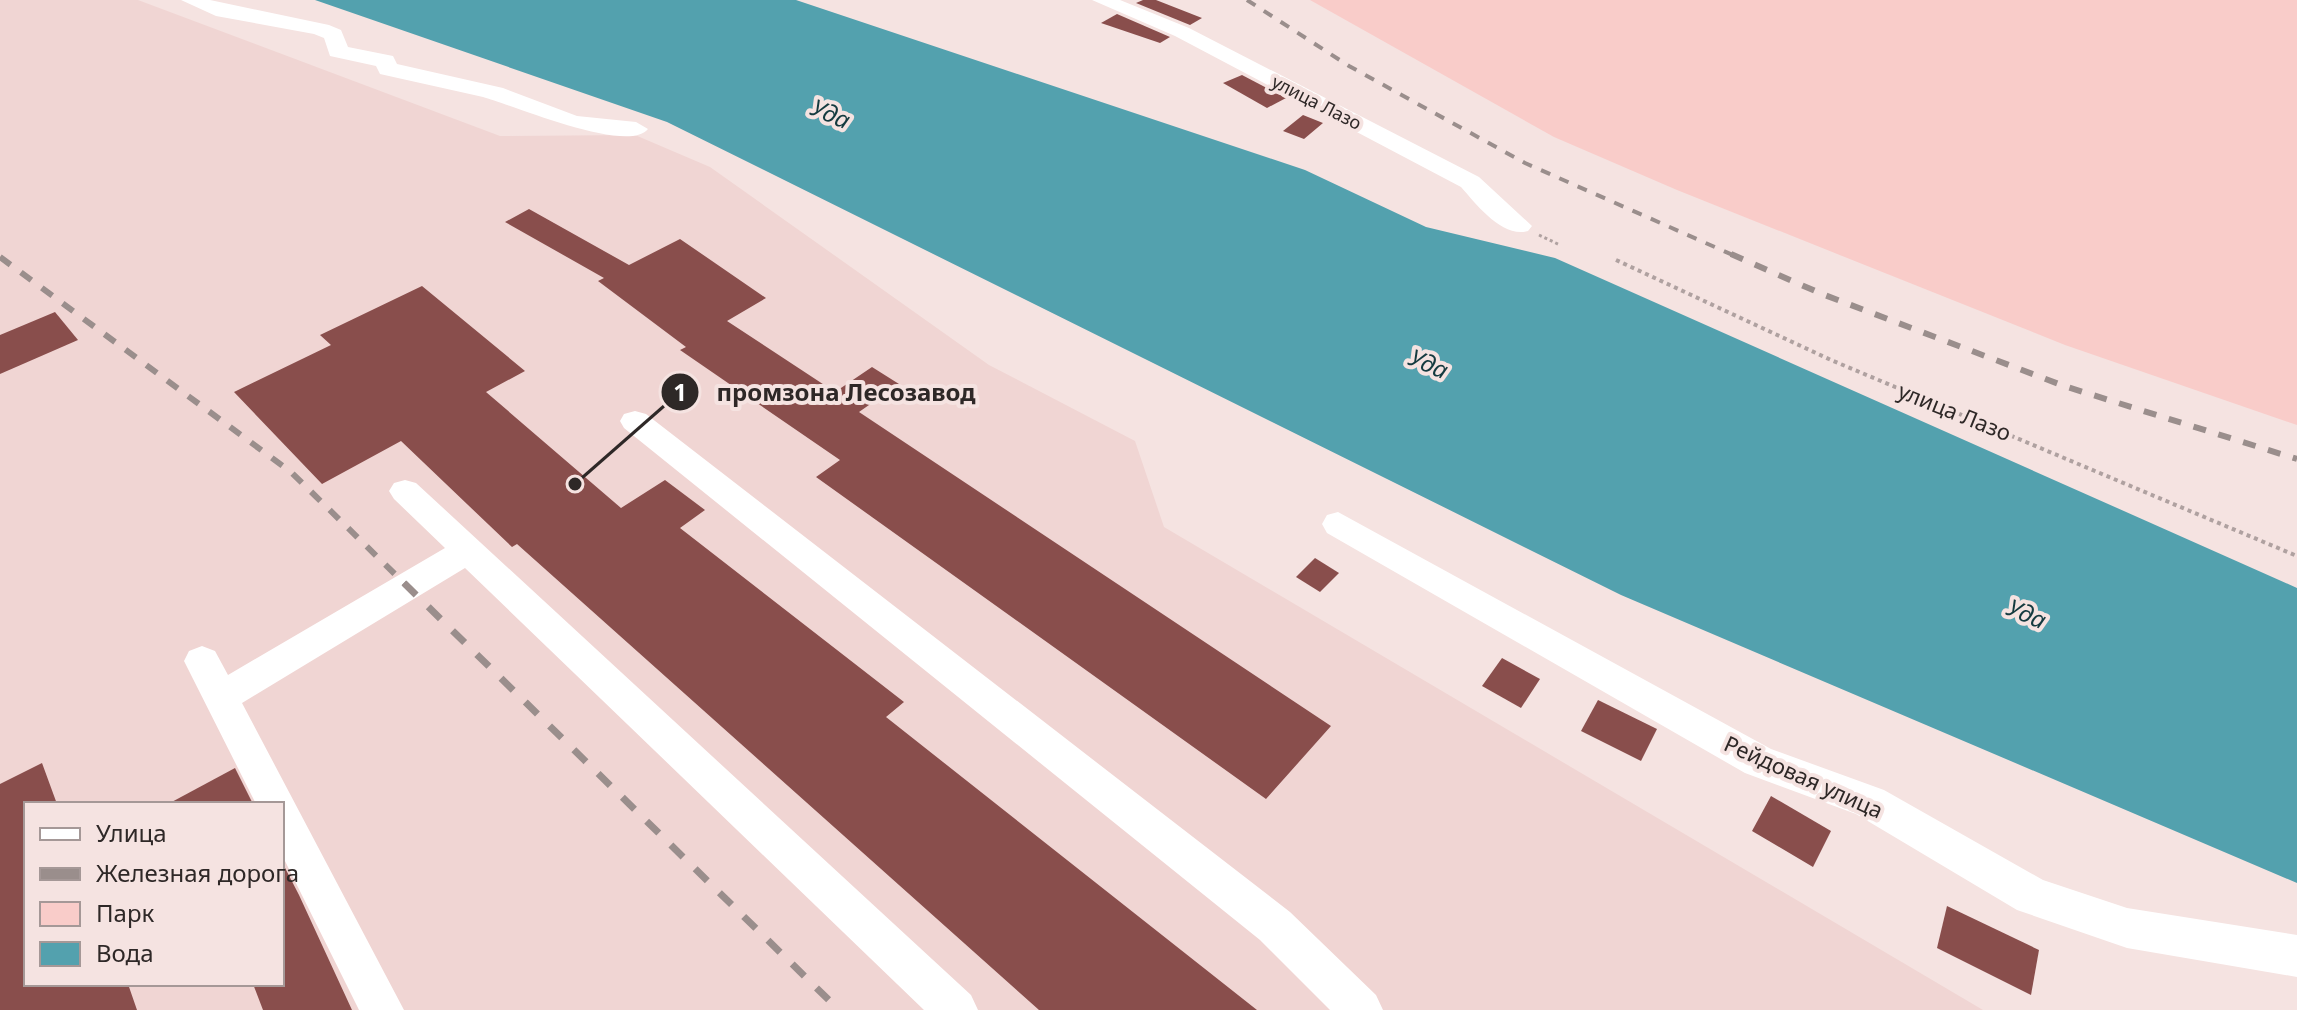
<svg xmlns="http://www.w3.org/2000/svg" width="2297" height="1010" font-family="'Noto Sans',sans-serif">
  <style>
    .built { fill: #f0d5d3; fill-rule: evenodd }
    .green { fill: #f9ccc9 }
    .water { fill: #53a1ae }
    .building { fill: #894e4c }
    .lines { fill: none; stroke-linecap: round; stroke-linejoin: round }
    .path-far1 { stroke: #afa1a0; stroke-width: 3; stroke-dasharray: 3 3; stroke-linecap: butt }
    .path { stroke: #afa1a0; stroke-width: 4; stroke-dasharray: 4 4; stroke-linecap: butt }
    .minor { fill: #fff; fill-rule: evenodd }
    .rail-far2 { stroke: #9a8e8c; stroke-width: 4; stroke-dasharray: 10 10; stroke-linecap: butt }
    .rail-far1 { stroke: #9a8e8c; stroke-width: 6; stroke-dasharray: 13 13; stroke-linecap: butt }
    .rail { stroke: #9a8e8c; stroke-width: 7; stroke-dasharray: 17 17; stroke-linecap: butt }
    .labels { text-anchor: middle; dominant-baseline: central; stroke-width: 8; stroke-linejoin: round; paint-order: stroke }
    .far-street-label { font-size: 18px; fill: #2e2827; stroke: #f5e3e1 }
    .street-label { font-size: 22px; fill: #2e2827; stroke: #f5e3e1 }
    .water-label { font-size: 24px; font-style: italic; fill: #143a3f; stroke: #f5e3e1 }
    .leader { fill: none; stroke: #2e2827; stroke-width: 3 }
    .callout-dot { fill: #2e2827; stroke: #f5e3e1; stroke-width: 3 }
    .mark-label { font-size: 24px; text-anchor: middle; font-weight: bold; fill: #fff }
    .callout-label { font-size: 24px; text-anchor: middle; font-weight: bold; fill: #2e2827; stroke: #f5e3e1; stroke-width: 8; stroke-linejoin: round; paint-order: stroke }
  </style>
  <rect width="100%" height="100%" fill="#f5e3e1"/>
  <!-- built -->
  <path class="built" d="M0 0H138L500 136 635 135 710 167 989 365 1135 441 1164 527 1983 1010H0ZM26 804H282V984H26Z"/>
  <!-- green -->
  <path class="green" d="M1310 0H2297V425L2065 345 1677 190 1554 137Z"/>
  <!-- water -->
  <path class="water" d="M315 0H796L1305 170 1426 227 1555 258 2297 588V883L1621 595 667 122Z"/>
  <!-- building -->
  <g class="building">
    <path d="M1143 0H1156L1202 18 1190 25 1136 3Z"/>
    <path d="M1117 14 1170 37 1160 43 1101 23Z"/>
    <path d="M1242 75 1286 98 1267 108 1223 83Z"/>
    <path d="M1303 115 1323 123 1304 139 1283 131Z"/>
    <path d="M529 209 629 265 680 239 766 298 727 321 835 392 872 367 899 384 859 412 1331 726 1266 799 816 477 840 460 680 350 686 347 598 281 604 278 505 222Z"/>
    <path d="M422 286 525 371 486 392 621 508 665 480 705 510 680 528 904 702 886 717 1257 1010H1039L517 544 512 547 401 441 322 484 234 392 331 345 320 335Z"/>
    <path d="M55 312 78 340 0 374V335Z"/>
    <path d="M1315 558 1339 573 1320 592 1296 577Z"/>
    <path d="M1502 658 1540 679 1521 708 1482 686Z"/>
    <path d="M1598 700 1657 729 1641 761 1581 731Z"/>
    <path d="M42 763 57 804H26V984H128L137 1010H0V784Z"/>
    <path d="M235 768 253 804H168Z"/>
    <path d="M1771 796 1831 831 1813 867 1752 831Z"/>
    <path d="M282 862 299 895 352 1010H263L253 984H282Z"/>
    <path d="M1947 906 2039 950 2031 995 1937 948Z"/>
  </g>
  <g class="lines">
    <!-- path-far1 -->
    <path class="path-far1" d="M1539 235 1560 245"/>
    <!-- path -->
    <path class="path" d="M1616 260 1831 360 2297 556"/>
    <!-- minor -->
    <g class="minor">
      <path d="M181 0H210L329 25 341 30 348 47 393 56 397 64 503 88 577 116 636 122 648 129C628 155 510 104 483 97 449 89 414 82 380 74L376 66 330 56 324 38 314 34 216 16Z"/>
      <path d="M1092 0H1120L1189 28 1479 177 1532 226 1528 231C1502 238 1477 205 1461 187L1175 36Z"/>
      <path d="M635 411 646 414 1290 912 1376 995 1383 1010H1330L1260 940 624 428 620 421 624 414Z"/>
      <path d="M405 480 416 483 971 995 978 1010H924L465 568 242 703 404 1010H359L282 855V804H256L184 661 189 651 202 646 215 651 228 675 445 548 394 499 389 491 394 483Z"/>
      <path d="M1338 512 1771 749 1884 790 2043 880 2127 908 2297 935V977L2127 948 2017 910 1856 814 1745 773 1327 533 1322 524 1327 515Z"/>
    </g>
    <!-- rail-far2 -->
    <path class="rail-far2" d="M1247 0 1349 66 1525 163 1735 256"/>
    <!-- rail-far1 -->
    <g class="rail-far1">
      <path d="M1731 254 1822 294 2064 386 2297 459"/>
      <path d="M0 257 291 472 406 585"/>
    </g>
    <!-- rail -->
    <path class="rail" d="M404 583 839 1010"/>
  </g>
  <g class="labels">
    <!-- far-street labels -->
    <g class="far-street-label">
      <text transform="translate(1317 102) rotate(27)">улица Лазо</text>
    </g>
    <!-- street labels -->
    <g class="street-label">
      <text transform="translate(1955 411) rotate(22)">улица Лазо</text>
      <text transform="translate(1804 776) rotate(24)">Рейдовая улица</text>
    </g>
    <!-- water labels -->
    <g class="water-label">
      <text transform="translate(831 113) rotate(23)">Уда</text>
      <text transform="translate(1429 363) rotate(23)">Уда</text>
      <text transform="translate(2027 613) rotate(23)">Уда</text>
    </g>
  </g>
  <!-- callouts -->
  <path class="leader" d="M575 484L680 392"/>
  <g class="callout-dot">
    <circle cx="575" cy="484" r="8"/>
    <circle cx="680" cy="392" r="20"/>
  </g>
  <g class="mark-label">
    <text x="680" y="401">1</text>
  </g>
  <g class="callout-label">
    <text x="846" y="401">промзона Лесозавод</text>
  </g>
  <!-- legend -->
  <rect x="24" y="802" width="260" height="184" fill="#f5e3e1" stroke="#a59897" stroke-width="2"/>
  <rect x="40" y="828" width="40" height="12" fill="#ffffff" stroke="#a59897" stroke-width="2"/>
  <text x="96" y="842" font-size="24" fill="#2e2827">Улица</text>
  <rect x="40" y="868" width="40" height="12" fill="#9a8e8c" stroke="#a59897" stroke-width="2"/>
  <text x="96" y="882" font-size="24" fill="#2e2827">Железная дорога</text>
  <rect x="40" y="902" width="40" height="24" fill="#f9ccc9" stroke="#a59897" stroke-width="2"/>
  <text x="96" y="922" font-size="24" fill="#2e2827">Парк</text>
  <rect x="40" y="942" width="40" height="24" fill="#53a1ae" stroke="#a59897" stroke-width="2"/>
  <text x="96" y="962" font-size="24" fill="#2e2827">Вода</text>
</svg>
